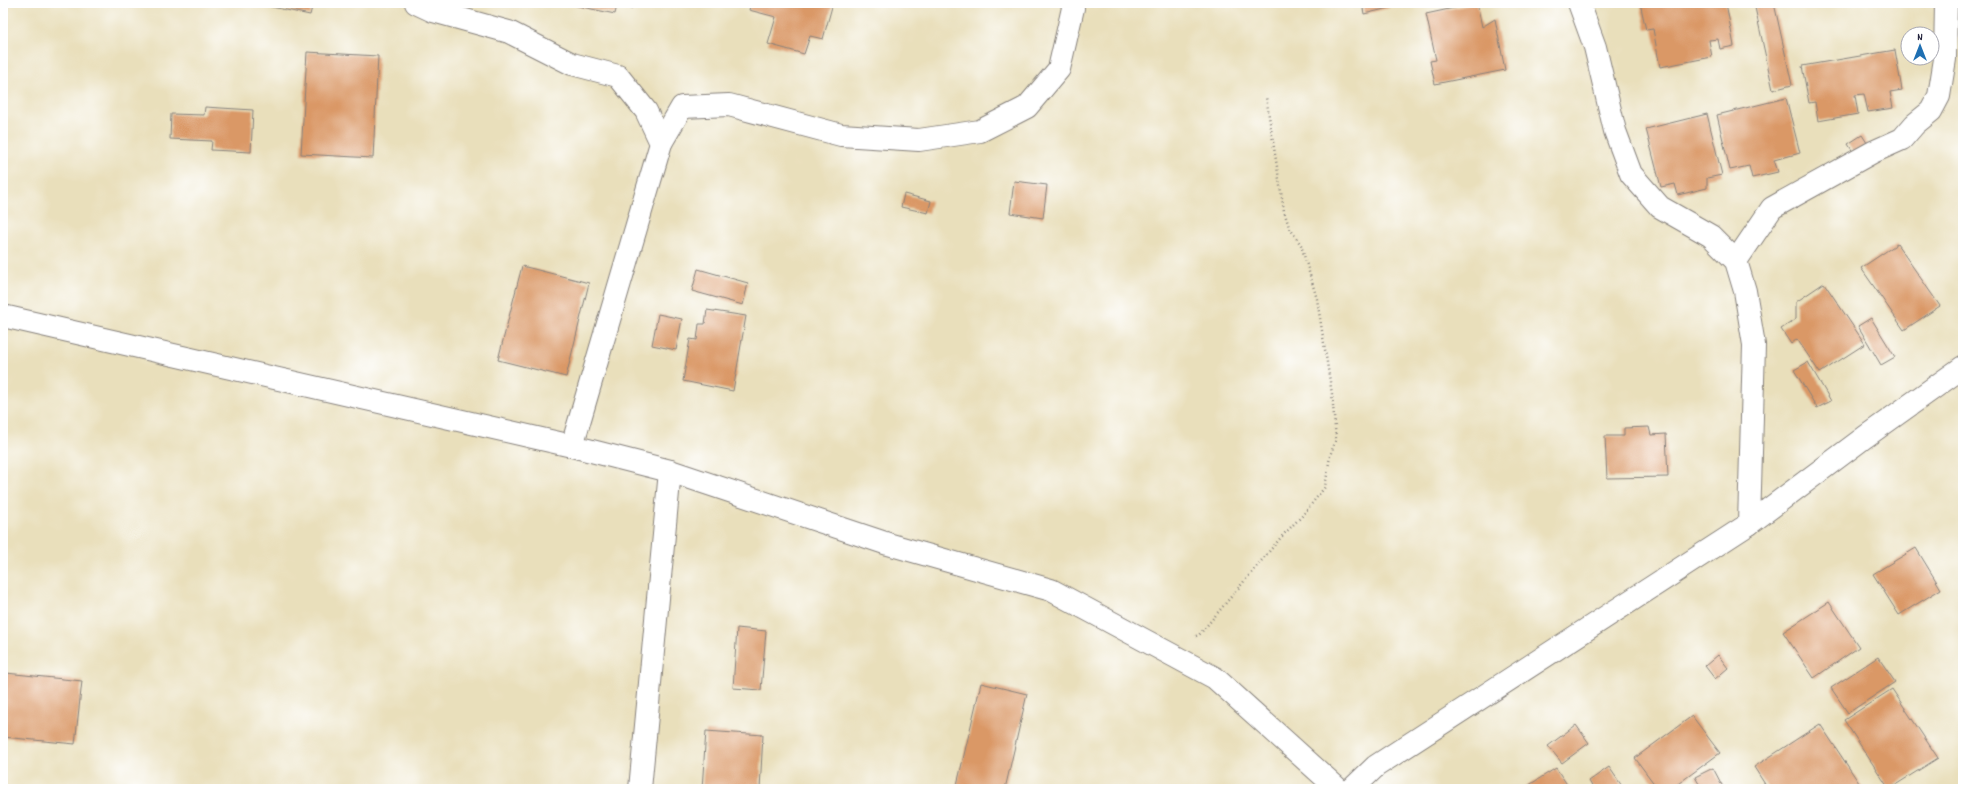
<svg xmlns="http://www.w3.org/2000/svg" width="1966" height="792" font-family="Dekko,sans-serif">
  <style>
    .building { fill: #da9866 }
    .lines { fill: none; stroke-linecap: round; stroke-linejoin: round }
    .minor-casing { stroke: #86807b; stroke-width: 24 }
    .path { stroke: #86807b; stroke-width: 2.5; stroke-dasharray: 1 3; stroke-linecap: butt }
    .minor { stroke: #fff; stroke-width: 22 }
  </style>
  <rect width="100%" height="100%" fill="#fff"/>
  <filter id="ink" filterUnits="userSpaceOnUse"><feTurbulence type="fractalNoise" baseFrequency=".025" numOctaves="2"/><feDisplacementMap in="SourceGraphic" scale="8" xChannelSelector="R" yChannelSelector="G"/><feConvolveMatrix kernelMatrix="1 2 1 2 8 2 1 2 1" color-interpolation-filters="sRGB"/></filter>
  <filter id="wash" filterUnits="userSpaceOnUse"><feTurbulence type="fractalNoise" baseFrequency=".012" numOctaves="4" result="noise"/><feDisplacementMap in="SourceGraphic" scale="16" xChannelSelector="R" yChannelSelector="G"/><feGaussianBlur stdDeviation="0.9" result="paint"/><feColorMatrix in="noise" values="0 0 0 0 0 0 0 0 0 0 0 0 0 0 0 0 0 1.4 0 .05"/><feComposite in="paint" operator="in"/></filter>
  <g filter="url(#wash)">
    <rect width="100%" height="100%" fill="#e9dfbb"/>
    <g id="blocks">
      <!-- building -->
      <g class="building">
        <path d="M262 3H313L310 15 267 6Z"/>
        <path d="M573 3H633L631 9 617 5 615 14 573 5Z"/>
        <path d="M751 3H833L823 39 810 36 804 54 768 44 776 17 749 10Z"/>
        <path d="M1362 3H1388L1389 8 1364 14Z"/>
        <path d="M1477 3 1482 27 1495 19 1505 70 1435 84 1430 61 1436 60 1426 14Z"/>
        <path d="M1640 3H1726L1734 46 1720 49 1718 39 1709 40 1712 57 1660 67 1653 29 1646 30Z"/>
        <path d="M1754 3H1774L1792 85 1773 90Z"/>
        <path d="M3 47H4L5 79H3Z"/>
        <path d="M1895 50 1902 90 1890 92 1893 108 1868 112 1864 94 1855 95 1858 114 1818 121 1815 102 1809 103 1802 66Z"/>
        <path d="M307 52 378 56 373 158 301 154Z"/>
        <path d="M1786 98 1800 153 1774 160 1778 172 1752 178 1749 166 1730 170 1717 115Z"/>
        <path d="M205 107 253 110 251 152 211 150 212 141 170 139 171 114 204 115Z"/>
        <path d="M1707 114 1722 175 1707 178V188L1678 195 1675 184 1661 187 1646 129Z"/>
        <path d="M1862 135 1869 146 1855 155 1848 144Z"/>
        <path d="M1014 181 1047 185 1043 218 1010 213Z"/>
        <path d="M904 194 931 201 928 213 901 207Z"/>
        <path d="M1897 244 1940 306 1904 330 1861 268Z"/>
        <path d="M522 266 589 283 566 377 498 360Z"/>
        <path d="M698 269 748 283 743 305 692 291Z"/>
        <path d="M1824 283 1865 344 1820 373 1797 339 1791 344 1781 329 1796 319V302Z"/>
        <path d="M707 310 746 316 733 391 683 381 690 339 697 340 699 324H705Z"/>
        <path d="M658 314 682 319 676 350 652 345Z"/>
        <path d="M1871 318 1895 357 1881 365 1858 326Z"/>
        <path d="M1808 362 1831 401 1817 408 1794 370Z"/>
        <path d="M1649 427 1651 435 1666 434 1668 477 1607 478 1605 436H1624V428Z"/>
        <path d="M1916 548 1941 589 1899 615 1873 574Z"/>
        <path d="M1829 602 1859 647 1814 678 1783 632Z"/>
        <path d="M737 628 766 631 761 690 733 688Z"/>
        <path d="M1718 655 1728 668 1715 679 1705 666Z"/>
        <path d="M1878 657 1895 682 1848 713 1831 688Z"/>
        <path d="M6 673 82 681 75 744 3 737V704Z"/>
        <path d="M981 683 1027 694 1005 789H956Z"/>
        <path d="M1892 689 1938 758 1889 789 1844 720Z"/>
        <path d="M1692 716 1720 753 1671 789H1658L1635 758Z"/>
        <path d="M1820 724 1863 789H1768L1754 767Z"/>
        <path d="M1576 725 1589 743 1562 763 1548 746Z"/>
        <path d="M706 731 763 735 760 789H702Z"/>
        <path d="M1609 767 1624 789H1592L1593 788 1589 781Z"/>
        <path d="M1556 768 1570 789H1527L1526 787Z"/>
        <path d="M1713 768 1723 787 1719 789H1702L1695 777Z"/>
      </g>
    </g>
  </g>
  <g filter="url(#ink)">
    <use href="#blocks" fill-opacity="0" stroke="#86807b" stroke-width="1"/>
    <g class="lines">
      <!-- minor casing -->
      <g class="minor-casing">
        <g id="minor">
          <path d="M416 3 433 11 509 32 572 64 618 76 646 111 661 143 572 446"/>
          <path d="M1579 3 1595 47 1615 131 1631 174 1660 207 1711 236 1736 261 1745 291 1754 345 1749 524"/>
          <path d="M661 143 682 107 729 105 841 135 919 140 980 131 1027 107 1059 69 1073 8 1072 3"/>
          <path d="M1736 261 1772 208 1873 152 1902 139 1915 124 1931 111 1939 96 1945 59 1946 3"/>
          <path d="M3 316 572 446 670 471 888 544 1051 590 1215 678 1338 789"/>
          <path d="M640 789 670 471"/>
          <path d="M1352 789 1376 766 1749 524 1865 437 1963 367"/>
        </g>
      </g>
      <!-- path -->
      <path class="path" d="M1196 636 1199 635 1283 535 1302 516 1325 487 1330 456 1336 439 1332 394 1317 299 1301 245 1289 227 1284 211 1266 97"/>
      <!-- minor -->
      <use href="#minor" class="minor"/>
    </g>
  </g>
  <!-- margin -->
  <rect width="1966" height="792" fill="none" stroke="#fff" stroke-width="16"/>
  <!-- north arrow -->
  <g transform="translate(1920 46)"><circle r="19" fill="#ffffff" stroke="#a7a7b1"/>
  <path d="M0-3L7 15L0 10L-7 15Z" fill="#1f6fb2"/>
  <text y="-6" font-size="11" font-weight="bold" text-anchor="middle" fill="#22223b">N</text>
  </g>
</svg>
